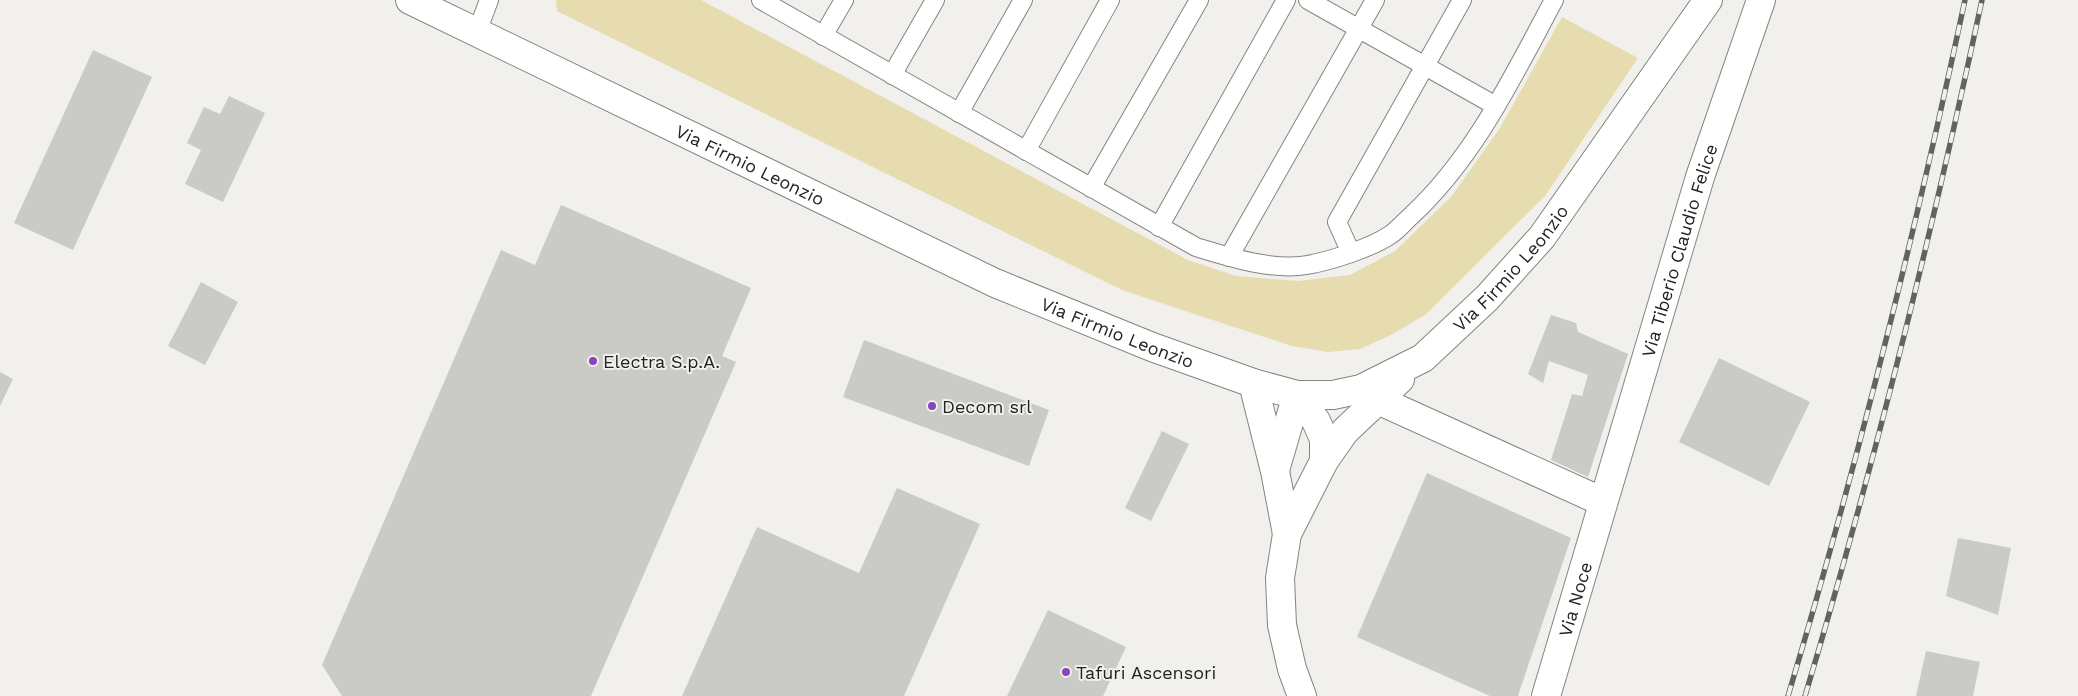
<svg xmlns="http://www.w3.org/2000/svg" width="2078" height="696" font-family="'Work Sans',sans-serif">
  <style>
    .green { fill: #e6dcaf }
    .building { fill: #cacac7 }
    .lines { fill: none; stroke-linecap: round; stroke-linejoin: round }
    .lane-casing { stroke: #848481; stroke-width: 20 }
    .street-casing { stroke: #848481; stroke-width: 30 }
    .lane { stroke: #fff; stroke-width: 18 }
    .street { stroke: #fff; stroke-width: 28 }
    .rail-casing { stroke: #626260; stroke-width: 5.5 }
    .rail { stroke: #f1f0ed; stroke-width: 4; stroke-dasharray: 11; stroke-linecap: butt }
    .poi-dot { fill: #8746bb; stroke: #f1f0ed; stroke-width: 2 }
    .labels { text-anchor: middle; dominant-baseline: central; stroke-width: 4; stroke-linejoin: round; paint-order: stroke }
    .street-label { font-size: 18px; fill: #222221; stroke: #f1f0ed }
    .poi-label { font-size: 18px; fill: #222221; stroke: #f1f0ed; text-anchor: start }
  </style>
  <rect width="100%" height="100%" fill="#f1f0ed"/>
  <!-- green -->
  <path class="green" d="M556 0H701L1188 260 1236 276 1298 281 1350 275 1395 251 1451 197 1500 128 1562 17 1638 58 1545 196 1425 315 1391 335 1360 349 1328 352 1292 346 1122 290 557 11Z"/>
  <!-- building -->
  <g class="building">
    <path d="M93 50 152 77 73 250 14 223Z"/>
    <path d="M229 96 265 113 223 202 185 184 201 150 187 143 204 107 220 114Z"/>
    <path d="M561 205 751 288 722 356 736 362 591 696H342L322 665 501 250 535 265Z"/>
    <path d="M201 282 238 302 205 365 168 346Z"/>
    <path d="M1551 315 1576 323 1578 332 1628 354 1588 477 1551 460 1572 394 1582 396 1588 375 1549 361 1543 383 1528 374Z"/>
    <path d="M864 340 1049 410 1029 466 843 397Z"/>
    <path d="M1719 358 1810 402 1769 486 1679 442Z"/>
    <path d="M0 372 13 379 0 406Z"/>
    <path d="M1162 431 1189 444 1151 521 1125 508Z"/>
    <path d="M1427 473 1571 538 1518 696H1490L1357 637Z"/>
    <path d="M897 488 980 524 904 696H682L757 527 859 573Z"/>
    <path d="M1958 538 2011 548 1998 615 1946 596Z"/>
    <path d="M1048 610 1126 647 1103 696H1007Z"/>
    <path d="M1926 651 1980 662 1973 696H1916Z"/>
  </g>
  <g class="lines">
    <!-- lane casing -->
    <g class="lane-casing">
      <g id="lane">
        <path d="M761 0 1196 247C1229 257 1272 271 1307 265 1330 261 1371 248 1390 235 1398 230 1405 221 1412 215 1476 155 1513 76 1554 0"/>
        <path d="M1308 0 1496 106"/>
        <path d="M477 32 489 0"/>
        <path d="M823 36 844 0"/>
        <path d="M892 75 935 0"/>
        <path d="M959 113 1023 0"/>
        <path d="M1026 151 1110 0"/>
        <path d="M1091 188 1199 0"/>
        <path d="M1159 227 1286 0"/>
        <path d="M1351 253 1337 222 1462 0"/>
        <path d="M1229 257 1375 0"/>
      </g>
    </g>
    <!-- street casing -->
    <g class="street-casing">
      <g id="street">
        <path id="s1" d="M410 0 995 283 1152 347 1253 383 1297 395H1333L1361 389 1423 358 1487 298 1542 237 1708 0"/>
        <path d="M1253 383 1275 471 1287 534"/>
        <path d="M1297 395 1316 421 1324 439V461"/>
        <path d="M1378 400 1603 502"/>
        <path d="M1275 470 1297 395"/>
        <path d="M1302 696 1292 669 1282 625 1280 578 1287 534 1324 461 1345 431 1400 379"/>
        <path id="s2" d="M1546 696 1700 177 1761 0"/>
      </g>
    </g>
    <!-- lane -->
    <use href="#lane" class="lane"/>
    <!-- street -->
    <use href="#street" class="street"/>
    <!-- rail casing -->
    <g class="rail-casing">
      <g id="rail">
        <path d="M1788 696C1857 466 1915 234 1965 0"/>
        <path d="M1805 696C1874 466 1932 234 1982 0"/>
      </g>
    </g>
    <!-- rail -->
    <use href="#rail" class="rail"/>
  </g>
  <!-- markers -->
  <g class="poi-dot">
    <circle cx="593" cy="361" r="5"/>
    <circle cx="932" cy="406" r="5"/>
    <circle cx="1066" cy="672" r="5"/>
  </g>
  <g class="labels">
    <!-- street labels -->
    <g class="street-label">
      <text stroke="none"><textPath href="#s1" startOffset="378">Via Firmio Leonzio</textPath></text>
      <text stroke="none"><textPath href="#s2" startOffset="465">Via Tiberio Claudio Felice</textPath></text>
      <text stroke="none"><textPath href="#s1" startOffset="1232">Via Firmio Leonzio</textPath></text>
      <text stroke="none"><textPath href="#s1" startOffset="782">Via Firmio Leonzio</textPath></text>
      <text stroke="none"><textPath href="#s2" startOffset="101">Via Noce</textPath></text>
    </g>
    <!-- poi labels -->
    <g class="poi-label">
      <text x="603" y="361">Electra S.p.A.</text>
      <text x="942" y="406">Decom srl</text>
      <text x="1076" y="672">Tafuri Ascensori</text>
    </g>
  </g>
</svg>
